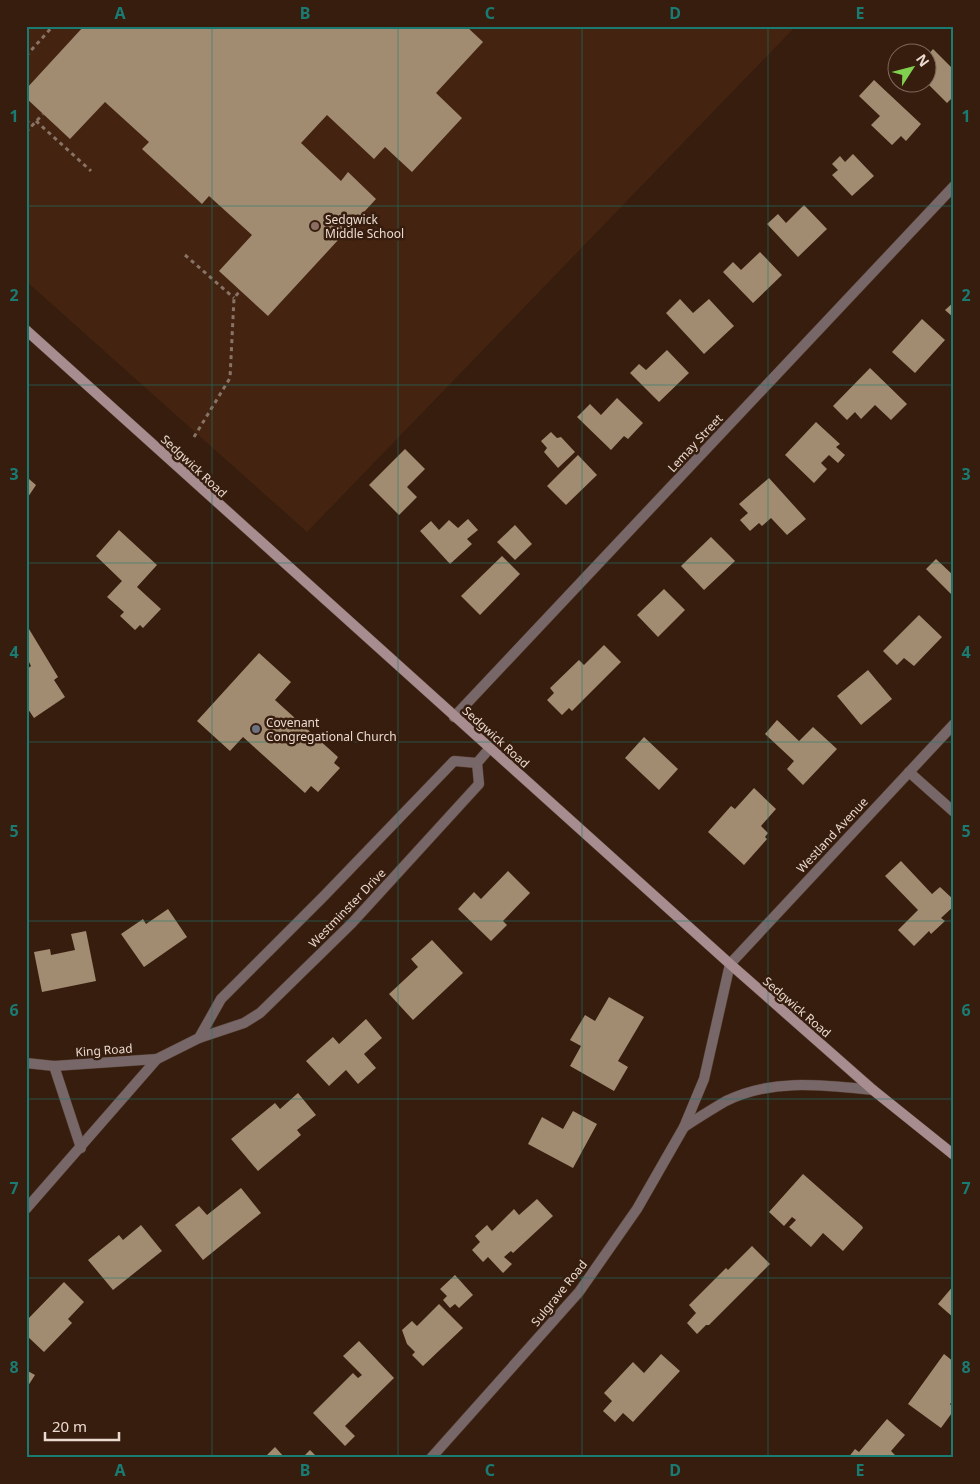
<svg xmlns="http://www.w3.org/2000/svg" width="980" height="1484" font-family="'Noto Sans',sans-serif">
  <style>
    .built { fill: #442411 }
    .building { fill: #a28c71 }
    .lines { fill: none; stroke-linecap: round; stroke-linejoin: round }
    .street-casing { stroke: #533b2d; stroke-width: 11 }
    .secondary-casing { stroke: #533b2d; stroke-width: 11 }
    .path { stroke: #887366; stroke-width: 3; stroke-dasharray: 4 4; stroke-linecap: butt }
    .street { stroke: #786768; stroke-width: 10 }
    .secondary { stroke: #a78d8f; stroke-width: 10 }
    .grid { fill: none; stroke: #1a7b73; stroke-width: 1; stroke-opacity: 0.55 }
    .education-dot { fill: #8d6e63; stroke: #361d0e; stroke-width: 2 }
    .worship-dot { fill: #6b7280; stroke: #361d0e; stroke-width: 2 }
    .labels { text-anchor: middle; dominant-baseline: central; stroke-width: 5; stroke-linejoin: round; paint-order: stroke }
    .poi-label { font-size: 12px; fill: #ebdad0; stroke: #361d0e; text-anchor: start }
    .street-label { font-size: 12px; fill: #ebdad0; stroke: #361d0e }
    .neatline { fill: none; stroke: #1a7b73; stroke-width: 2 }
    .grid-label { font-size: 16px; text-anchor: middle; font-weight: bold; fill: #1a7b73 }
  </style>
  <rect width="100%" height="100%" fill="#361d0e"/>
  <!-- built -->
  <path class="built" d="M26 26H796L307 532 26 281Z"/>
  <!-- building -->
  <g class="building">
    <path d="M84 26H466L483 42 436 93 462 118 412 172 385 147 374 159 327 115 301 143 341 181 348 172 376 199 268 316 219 271 252 235 209 196 202 204 142 149 149 142 105 102 70 139 26 98V89Z"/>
    <path d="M933 49 954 70V96L947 103 928 84V55Z"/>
    <path d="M874 80 921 124 906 141 901 136 892 145 871 125 880 116 859 96Z"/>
    <path d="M853 154 874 176 852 196 832 175 838 170 832 164 840 156 845 162Z"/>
    <path d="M804 205 827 229 798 257 767 224 778 214 786 223Z"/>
    <path d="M760 252 782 275 753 303 723 272 733 262 741 270Z"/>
    <path d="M680 299 693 313 709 299 734 326 704 354 666 313Z"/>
    <path d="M954 302V318L945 310Z"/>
    <path d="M922 319 945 340 915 373 892 352Z"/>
    <path d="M667 350 689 373 659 402 630 373 639 364 646 370Z"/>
    <path d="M870 368 907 404 891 420 875 405 861 419 855 412 847 420 833 406Z"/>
    <path d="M617 398 643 423 628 439 624 436 611 450 577 417 590 404 601 415Z"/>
    <path d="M816 422 840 444 836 447 845 455 838 463 829 455 821 463 827 469 814 483 785 455Z"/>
    <path d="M551 432 557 438 561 437 575 452 558 468 544 452 547 448 541 441Z"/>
    <path d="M405 449 425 469 407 487 417 497 399 515 369 485Z"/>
    <path d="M578 455 597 475 566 505 547 486Z"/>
    <path d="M769 478 806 519 787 535 771 518 762 526 759 523 750 531 740 520 748 513 739 504Z"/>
    <path d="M29 479 36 485 26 500V482Z"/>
    <path d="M468 519 478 530 467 539 472 544 450 564 420 531 431 521 439 530 449 520 458 528Z"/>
    <path d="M515 525 532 544 515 560 497 542Z"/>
    <path d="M119 530 157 565 137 587 161 609 143 628 140 625 135 630 120 616 124 612 107 597 122 581 96 556Z"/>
    <path d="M711 537 735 561 704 590 681 566Z"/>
    <path d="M502 556 520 574 480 615 461 596Z"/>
    <path d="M936 559 954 576V597L926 569Z"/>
    <path d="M664 589 685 610 658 637 637 615Z"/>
    <path d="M919 615 942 637 914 666 904 658 897 665 883 651Z"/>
    <path d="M29 629 58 677 54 680 65 697 34 718 26 706V670L31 666 29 662 26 664V631Z"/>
    <path d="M604 645 621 662 572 711 569 708 562 715 547 700 554 693 550 688 579 660 584 665Z"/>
    <path d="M259 653 291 682 275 700 338 757 334 763 340 768 318 792 311 786 305 793 243 737 230 751 197 721Z"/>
    <path d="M868 670 892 699 861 725 837 696Z"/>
    <path d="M777 720 799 741 813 727 837 749 803 785 787 769 794 761 765 734Z"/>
    <path d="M644 737 678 769 659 790 625 758Z"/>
    <path d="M754 788 776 809 761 826 768 833 765 837 767 839 744 865 708 832 731 806 735 809Z"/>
    <path d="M901 861 932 894 940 887 954 900V906L941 918 945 921 931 934 929 931 914 946 898 930 918 910 885 876Z"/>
    <path d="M508 871 530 893 503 921 507 925 491 941 458 909 474 892 481 899Z"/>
    <path d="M168 909 187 937 144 967 121 934 143 919 146 924Z"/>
    <path d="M86 931 96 981 42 992 34 952 50 949 51 955 75 950 71 934Z"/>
    <path d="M432 940 463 973 413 1020 389 994 418 967 411 959Z"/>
    <path d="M609 997 644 1017 618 1061 628 1067 614 1091 570 1066 581 1046 570 1040 585 1015 595 1021Z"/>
    <path d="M366 1019 382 1038 364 1054 376 1068 358 1084 346 1070 329 1086 306 1061 333 1037 339 1044Z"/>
    <path d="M298 1093 316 1115 297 1130 301 1135 258 1171 231 1139 275 1103 280 1109Z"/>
    <path d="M573 1111 597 1124 573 1168 528 1144 542 1117 563 1129Z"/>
    <path d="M803 1174 862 1226 863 1228 843 1251 823 1233 811 1247 789 1227 796 1220 792 1217 784 1226 769 1212Z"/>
    <path d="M241 1188 261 1213 203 1260 175 1225 199 1206 207 1215Z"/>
    <path d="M537 1199 553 1216 513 1253 511 1251 504 1257 512 1264 503 1273 488 1257 483 1262 472 1250 480 1242 475 1236 487 1225 492 1231 514 1209 519 1215Z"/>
    <path d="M141 1225 162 1251 113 1290 88 1260 119 1235 123 1240Z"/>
    <path d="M752 1246 770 1264 709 1325H706L697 1334 687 1323 696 1313 689 1305 726 1268 728 1270Z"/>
    <path d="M455 1275 473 1295 459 1308 455 1304 450 1308 443 1300 447 1296 440 1289Z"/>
    <path d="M64 1282 84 1302 68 1319 72 1323 44 1352 26 1335V1321Z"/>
    <path d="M954 1285V1318L938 1304Z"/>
    <path d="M439 1304 463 1328 423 1366 412 1355 415 1352 407 1344 402 1330 412 1321 417 1326Z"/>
    <path d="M359 1341 394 1378 345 1426 355 1436 345 1446 313 1413 353 1373 358 1378 362 1375 343 1356Z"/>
    <path d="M661 1354 680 1371 633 1422 623 1413 615 1422 603 1411 612 1401 604 1393 633 1362 644 1373Z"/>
    <path d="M944 1354 954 1362V1400L950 1404 954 1410 941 1428 908 1404Z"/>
    <path d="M26 1370 35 1375 26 1389Z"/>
    <path d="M887 1419 905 1435 891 1451 898 1458H848L855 1449 859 1452Z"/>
    <path d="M275 1447 285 1458H264Z"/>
    <path d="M310 1450 318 1458H302Z"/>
  </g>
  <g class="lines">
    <!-- street casing -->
    <g class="street-casing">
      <g id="street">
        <path d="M454 717 954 186"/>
        <path d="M909 772 954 812"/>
        <path d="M199 1038 221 999 324 896 454 761 477 763"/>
        <path d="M26 1063 54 1066 157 1059"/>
        <path d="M54 1066 81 1148"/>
        <path d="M684 1127C698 1118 712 1109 726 1101 773 1078 823 1085 873 1090"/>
        <path d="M26 1209 157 1059 199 1038 244 1023 260 1013 352 923 479 784 477 763 489 749"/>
        <path d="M431 1458 579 1292 637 1209 684 1127 704 1079 730 964 954 724"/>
      </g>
    </g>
    <!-- secondary casing -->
    <g class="secondary-casing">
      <path id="secondary" d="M26 330 730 964 873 1090 954 1155"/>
    </g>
    <!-- path -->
    <g class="path">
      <path d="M26 56 53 26"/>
      <path d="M26 120 32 126"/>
      <path d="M36 121 91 171"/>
      <path d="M26 132 43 114"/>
      <path d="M185 255 234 298"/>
      <path d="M194 437 230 378 234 298 240 291"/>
    </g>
    <!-- street -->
    <use href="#street" class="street"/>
    <!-- secondary -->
    <use href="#secondary" class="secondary"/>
  </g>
  <!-- grid -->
  <path class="grid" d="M212 26V1458M398 26V1458M582 26V1458M768 26V1458M26 206H954M26 385H954M26 563H954M26 742H954M26 921H954M26 1099H954M26 1278H954"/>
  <!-- markers -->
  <circle class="education-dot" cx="315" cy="226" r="5"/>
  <circle class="worship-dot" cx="256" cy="729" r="5"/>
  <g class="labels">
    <!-- poi labels -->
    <g class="poi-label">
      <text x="325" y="219">Sedgwick<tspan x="325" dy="14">Middle School</tspan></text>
      <text x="266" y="722">Covenant<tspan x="266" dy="14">Congregational Church</tspan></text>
    </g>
    <!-- street labels -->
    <g class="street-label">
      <text transform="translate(695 443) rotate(-47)">Lemay Street</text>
      <text transform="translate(194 466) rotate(43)">Sedgwick Road</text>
      <text transform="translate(496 737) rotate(42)">Sedgwick Road</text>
      <text transform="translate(832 835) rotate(-47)">Westland Avenue</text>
      <text transform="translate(347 908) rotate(-46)">Westminster Drive</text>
      <text transform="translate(797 1007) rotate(41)">Sedgwick Road</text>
      <text transform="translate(104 1050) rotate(-4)">King Road</text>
      <text transform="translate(559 1293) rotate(-51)">Sulgrave Road</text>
    </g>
  </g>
  <!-- border -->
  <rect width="980" height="1484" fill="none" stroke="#361d0e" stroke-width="55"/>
  <!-- north arrow -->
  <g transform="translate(912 68) rotate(54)"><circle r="24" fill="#361d0e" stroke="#7e695c"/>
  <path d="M0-4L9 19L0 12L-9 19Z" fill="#81d050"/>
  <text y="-8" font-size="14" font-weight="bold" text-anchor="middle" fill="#ebdad0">N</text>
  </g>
  <!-- scale -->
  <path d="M45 1432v8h74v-8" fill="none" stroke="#ebdad0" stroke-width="2.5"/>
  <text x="52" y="1432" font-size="15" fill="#ebdad0" stroke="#361d0e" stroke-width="4" paint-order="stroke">20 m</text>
  <rect x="28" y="28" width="924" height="1428" class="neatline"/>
  <g class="grid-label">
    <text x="120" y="19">A</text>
    <text x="305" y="19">B</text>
    <text x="490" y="19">C</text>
    <text x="675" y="19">D</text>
    <text x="860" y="19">E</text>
    <text x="14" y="122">1</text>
    <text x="966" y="122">1</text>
    <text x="14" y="301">2</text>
    <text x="966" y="301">2</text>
    <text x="14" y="480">3</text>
    <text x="966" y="480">3</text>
    <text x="14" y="658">4</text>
    <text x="966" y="658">4</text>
    <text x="14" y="837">5</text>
    <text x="966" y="837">5</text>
    <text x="14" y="1016">6</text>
    <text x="966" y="1016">6</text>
    <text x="14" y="1194">7</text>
    <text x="966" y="1194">7</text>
    <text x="14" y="1373">8</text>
    <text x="966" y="1373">8</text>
    <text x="120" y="1476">A</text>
    <text x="305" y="1476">B</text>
    <text x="490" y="1476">C</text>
    <text x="675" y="1476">D</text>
    <text x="860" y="1476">E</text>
  </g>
</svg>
